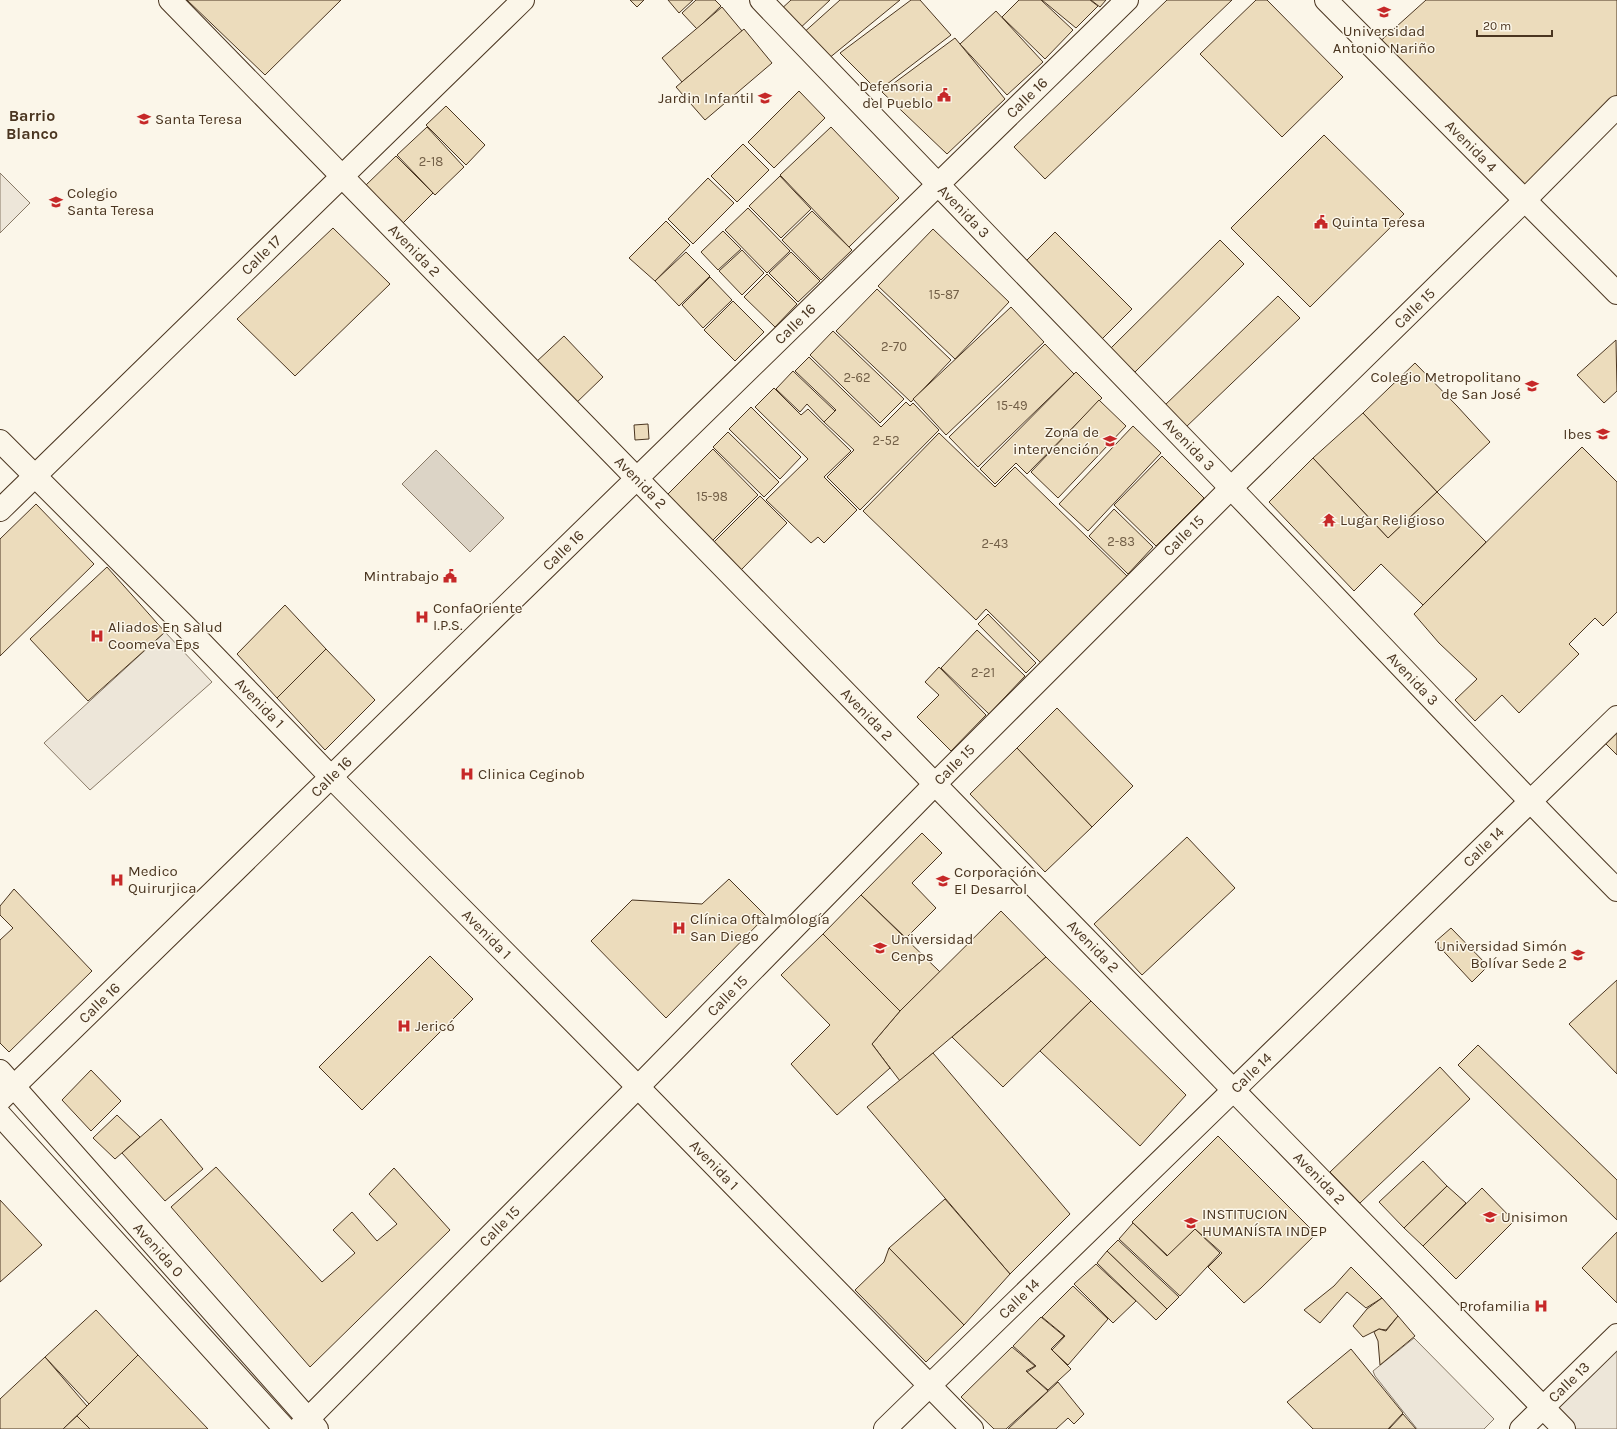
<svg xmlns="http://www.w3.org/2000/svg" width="1617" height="1429" font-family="Karla,sans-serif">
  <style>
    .green { fill: #ede6d9; stroke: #887966 }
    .water { fill: #dcd4c6; stroke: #887966 }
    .building { fill: #ecdcbc; stroke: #4a3520 }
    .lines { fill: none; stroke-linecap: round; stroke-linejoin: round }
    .minor-casing { stroke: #4a3520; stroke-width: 24 }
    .minor { stroke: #fbf6e9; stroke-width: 22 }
    .labels { text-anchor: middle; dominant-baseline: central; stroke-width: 3; stroke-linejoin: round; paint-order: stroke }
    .number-label { font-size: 13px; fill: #725f47 }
    .poi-label { font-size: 15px; fill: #4a3520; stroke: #fbf6e9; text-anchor: start }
    .street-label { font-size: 15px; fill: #4a3520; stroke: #fbf6e9 }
    .neighbourhood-label { font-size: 16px; font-weight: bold; fill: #4a3520; stroke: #fbf6e9 }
  </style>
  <rect width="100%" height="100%" fill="#fbf6e9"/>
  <!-- green -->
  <g class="green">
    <path d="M0 173 30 203 0 233Z"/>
    <path d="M165 632 212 682 90 790 44 743Z"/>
    <path d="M1414 1338 1494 1419 1484 1429H1417L1375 1376 1373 1371Z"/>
    <path d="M1617 1343V1429H1570L1549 1408Z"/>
  </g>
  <!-- water -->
  <path class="water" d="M436 450 504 518 470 552 402 484Z"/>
  <!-- building -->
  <g class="building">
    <path d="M187 0H341L265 75Z"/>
    <path d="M630 0H644L637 7Z"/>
    <path d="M668 0H693L679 13Z"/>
    <path d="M696 0H715L721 6 697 29 682 13Z"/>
    <path d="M791 0H830L796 32 778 12Z"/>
    <path d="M840 0H900L828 59 801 35Z"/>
    <path d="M911 0H920L951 35 878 91 840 53Z"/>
    <path d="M1019 0H1041L1073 30 1045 59 1002 17Z"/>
    <path d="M1042 0H1090L1098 6 1076 28Z"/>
    <path d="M1091 0H1106L1100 7Z"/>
    <path d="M1167 0H1232L1045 179 1014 147Z"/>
    <path d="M1256 0H1267L1343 77 1282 137 1200 54Z"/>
    <path d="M1426 0H1617V98L1527 192 1376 45Z"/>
    <path d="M722 7 742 31 682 82 662 58Z"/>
    <path d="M996 11 1043 62 1007 95 960 44Z"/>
    <path d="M744 29 772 63 705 120 676 87Z"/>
    <path d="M955 38 1005 99 947 154 882 92Z"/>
    <path d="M799 91 825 118 774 168 748 142Z"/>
    <path d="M446 106 485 145 466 165 426 125Z"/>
    <path d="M427 127 464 167 435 195 397 155Z"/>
    <path d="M831 127 899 198 849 247 780 175Z"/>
    <path d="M1324 135 1404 214 1310 307 1231 228Z"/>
    <path d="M743 144 769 170 737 202 711 176Z"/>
    <path d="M396 156 433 193 403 223 366 185Z"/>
    <path d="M780 176 811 209 781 238 749 206Z"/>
    <path d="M708 178 734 203 693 244 668 219Z"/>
    <path d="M748 208 790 251 767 273 725 230Z"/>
    <path d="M812 211 852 250 821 280 782 240Z"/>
    <path d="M666 221 690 245 655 281 629 258Z"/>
    <path d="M333 228 390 284 295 376 237 319Z"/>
    <path d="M933 229 1009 302 955 359 878 286Z"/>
    <path d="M723 231 741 249 718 270 701 252Z"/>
    <path d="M1055 232 1132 309 1102 339 1025 262Z"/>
    <path d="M1220 240 1244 264 1135 372 1111 348Z"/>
    <path d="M742 250 764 273 742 295 719 271Z"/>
    <path d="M686 252 710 276 679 306 655 281Z"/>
    <path d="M791 252 820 281 798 302 769 273Z"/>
    <path d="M767 274 797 304 775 327 744 297Z"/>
    <path d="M710 277 732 300 703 328 682 305Z"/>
    <path d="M877 289 951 360 911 402 836 331Z"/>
    <path d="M1278 296 1300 318 1185 428 1164 406Z"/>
    <path d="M733 301 764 332 735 361 704 330Z"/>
    <path d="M1011 307 1044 342 946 435 913 399Z"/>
    <path d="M833 331 904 399 880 423 810 355Z"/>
    <path d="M564 336 603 377 574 405 535 363Z"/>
    <path d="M1616 340 1617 391 1604 403 1577 375Z"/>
    <path d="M1045 344 1074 374 978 467 949 437Z"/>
    <path d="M809 357 881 427 906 402 910 406 913 403 939 430 860 510 827 477 854 450 824 422 836 410 795 371Z"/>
    <path d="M1415 363 1457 406 1490 442 1437 492 1363 413Z"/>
    <path d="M793 371 835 411 824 422 807 404 800 412 776 389Z"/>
    <path d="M1076 372 1102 398 1027 474 1016 463 995 484 980 469Z"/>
    <path d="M774 388 801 415 808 409 851 451 824 477 857 510 824 543 818 537 811 543 766 500 808 459 755 407Z"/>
    <path d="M1099 400 1126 426 1058 498 1031 472Z"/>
    <path d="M751 407 801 457 780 479 729 429Z"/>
    <path d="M1363 413 1437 492 1388 538 1313 458Z"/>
    <path d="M648 424 649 439 635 440 634 425Z"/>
    <path d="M1133 426 1161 453 1088 531 1059 504Z"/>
    <path d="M728 432 779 482 764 497 713 447Z"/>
    <path d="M939 433 995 487 1015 467 1127 576 1041 663 986 609 976 620 863 511Z"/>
    <path d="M1582 447 1617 482V612L1603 626 1595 618 1569 644 1579 654 1519 713 1502 695 1475 721 1455 700 1477 679 1439 643 1414 614Z"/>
    <path d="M713 449 758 495 711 542 665 497Z"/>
    <path d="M1162 456 1204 498 1156 546 1114 505Z"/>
    <path d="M1313 458 1388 538 1437 492 1486 542 1423 605 1381 564 1354 591 1269 502Z"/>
    <path d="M760 496 787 523 740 571 712 544Z"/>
    <path d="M36 504 94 564 0 656V539Z"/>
    <path d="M1114 509 1153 547 1128 574 1089 536Z"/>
    <path d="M107 567 165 632 88 701 30 639Z"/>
    <path d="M285 605 326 649 277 698 237 654Z"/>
    <path d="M988 614 1036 663 1026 673 978 624Z"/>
    <path d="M977 630 1025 676 989 714 941 668Z"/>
    <path d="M326 649 375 700 325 750 277 698Z"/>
    <path d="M939 667 986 715 951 751 917 717 939 695 925 682Z"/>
    <path d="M1057 708 1133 786 1092 827 1017 748Z"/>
    <path d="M1617 725V755L1602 740Z"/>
    <path d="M1017 748 1092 827 1045 872 970 794Z"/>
    <path d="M922 833 942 853 912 883 936 908 906 938 861 895Z"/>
    <path d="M1187 837 1235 888 1142 975 1094 924Z"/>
    <path d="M729 879 766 916 666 1018 591 941 632 900 702 904Z"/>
    <path d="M14 889 92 971 9 1052 0 1043V940L13 928 0 915V906Z"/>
    <path d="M861 895 940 972 900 1011 823 934Z"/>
    <path d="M1001 911 1046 957 900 1081 872 1044 900 1011Z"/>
    <path d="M1451 928 1488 966 1472 982 1435 942Z"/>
    <path d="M823 934 900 1011 872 1044 890 1068 837 1115 791 1064 830 1025 781 975Z"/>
    <path d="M430 956 473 999 362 1110 319 1067Z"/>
    <path d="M1046 957 1091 1001 1003 1087 952 1037Z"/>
    <path d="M1617 980V1074L1569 1024Z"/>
    <path d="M1091 1001 1186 1095 1140 1146 1040 1051Z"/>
    <path d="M1478 1045 1617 1180V1220L1458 1065Z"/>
    <path d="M933 1053 1070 1214 1010 1274 867 1107Z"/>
    <path d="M1440 1067 1470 1099 1360 1203 1330 1172Z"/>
    <path d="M91 1070 121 1101 91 1131 62 1100Z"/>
    <path d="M117 1115 140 1137 115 1159 93 1138Z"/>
    <path d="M161 1119 203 1169 165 1201 122 1153Z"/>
    <path d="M1218 1136 1316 1234 1261 1288 1244 1303 1208 1267 1222 1253 1195 1229 1168 1256 1132 1222Z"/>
    <path d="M1423 1161 1447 1186 1404 1228 1379 1202Z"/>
    <path d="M216 1167 322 1282 355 1253 333 1230 352 1212 377 1241 397 1224 369 1194 394 1168 450 1230 310 1367 171 1207Z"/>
    <path d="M1447 1186 1466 1203 1423 1246 1404 1228Z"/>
    <path d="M1482 1188 1514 1221 1456 1279 1423 1246Z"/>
    <path d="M945 1199 1010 1274 964 1325 889 1248Z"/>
    <path d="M0 1200 42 1245 0 1282Z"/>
    <path d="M1133 1223 1167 1256 1195 1229 1220 1253 1180 1296 1119 1239Z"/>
    <path d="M1617 1232V1303L1582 1268Z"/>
    <path d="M1118 1240 1179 1297 1167 1309 1107 1251Z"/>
    <path d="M889 1248 964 1325 926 1362 855 1290 884 1262Z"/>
    <path d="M1107 1251 1167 1309 1156 1320 1097 1263Z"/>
    <path d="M1096 1264 1136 1301 1113 1323 1074 1284Z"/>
    <path d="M1351 1267 1382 1298 1366 1308 1347 1292 1320 1323 1304 1310 1334 1286Z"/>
    <path d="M1073 1286 1108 1319 1068 1365 1052 1350 1065 1336 1042 1317Z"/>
    <path d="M1382 1298 1398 1316 1386 1330 1379 1329 1363 1337 1353 1326 1367 1309Z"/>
    <path d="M96 1310 138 1355 89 1404 45 1357Z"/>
    <path d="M1398 1316 1415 1336 1380 1365 1378 1341 1374 1332 1379 1329 1386 1331Z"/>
    <path d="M1041 1317 1064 1336 1051 1349 1071 1369 1048 1390 1027 1372 1036 1366 1013 1346Z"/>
    <path d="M1012 1347 1035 1366 1026 1371 1048 1391 1006 1429H994L961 1397Z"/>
    <path d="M1351 1349 1403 1413 1388 1429H1313L1287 1402Z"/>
    <path d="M138 1355 208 1429H90L77 1416Z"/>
    <path d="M45 1357 87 1406 63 1429H0V1399Z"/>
    <path d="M1058 1382 1084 1414 1074 1424 1068 1418 1056 1429H1008Z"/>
    <path d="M1403 1414 1416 1429H1389Z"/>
    <path d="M77 1416 90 1429H63Z"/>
  </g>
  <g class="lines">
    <!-- minor casing -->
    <g class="minor-casing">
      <g id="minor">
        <path id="s1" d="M170 0 1564 1429"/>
        <path id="s2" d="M761 0C916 163 1074 325 1230 487 1359 621 1486 758 1617 890"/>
        <path id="s3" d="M1326 0 1617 293"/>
        <path id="s4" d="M0 441 190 631 331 777 638 1087 972 1429"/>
        <path id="s5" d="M0 510 523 0"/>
        <path id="s6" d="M0 1071 317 1429"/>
        <path id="s7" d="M0 1100 1127 0"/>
        <path d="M0 1115 285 1429"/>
        <path id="s8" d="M298 1429 638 1087 935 784 1231 488 1525 200 1617 107"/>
        <path id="s9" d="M885 1429 1617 717"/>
        <path id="s10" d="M1521 1429 1617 1335"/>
      </g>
    </g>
    <!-- minor -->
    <use href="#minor" class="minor"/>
  </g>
  <!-- icons -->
  <defs>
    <g id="university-bare" transform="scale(1.08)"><path d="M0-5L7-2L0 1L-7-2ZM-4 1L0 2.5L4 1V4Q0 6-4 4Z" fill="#c62828" stroke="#fbf6e9" stroke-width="2.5" paint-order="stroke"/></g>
    <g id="civic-bare" transform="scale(1.08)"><path d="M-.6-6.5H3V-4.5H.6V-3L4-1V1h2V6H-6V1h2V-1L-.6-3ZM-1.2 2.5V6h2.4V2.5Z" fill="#c62828" stroke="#fbf6e9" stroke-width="2.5" paint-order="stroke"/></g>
    <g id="school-bare" transform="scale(1.08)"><path d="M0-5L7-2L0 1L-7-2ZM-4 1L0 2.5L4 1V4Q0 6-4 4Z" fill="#c62828" stroke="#fbf6e9" stroke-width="2.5" paint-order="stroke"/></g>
    <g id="temple-bare" transform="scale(1.08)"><path d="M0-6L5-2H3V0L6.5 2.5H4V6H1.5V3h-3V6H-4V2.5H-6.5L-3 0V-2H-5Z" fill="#c62828" stroke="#fbf6e9" stroke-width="2.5" paint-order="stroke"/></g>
    <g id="hospital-bare" transform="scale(1.08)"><path d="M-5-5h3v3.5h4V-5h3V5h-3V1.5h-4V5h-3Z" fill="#c62828" stroke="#fbf6e9" stroke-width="2.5" paint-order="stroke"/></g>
  </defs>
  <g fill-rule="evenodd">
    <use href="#university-bare" x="1384" y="12"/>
    <use href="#civic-bare" x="944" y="95"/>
    <use href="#school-bare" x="765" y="98"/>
    <use href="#school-bare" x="144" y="119"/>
    <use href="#school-bare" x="56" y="202"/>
    <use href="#civic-bare" x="1321" y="222"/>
    <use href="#school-bare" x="1532" y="386"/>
    <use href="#university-bare" x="1603" y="434"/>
    <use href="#school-bare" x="1110" y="441"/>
    <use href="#temple-bare" x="1329" y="520"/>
    <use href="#civic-bare" x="450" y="576"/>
    <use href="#hospital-bare" x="422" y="617"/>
    <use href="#hospital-bare" x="97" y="636"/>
    <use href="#hospital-bare" x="467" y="774"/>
    <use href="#hospital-bare" x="117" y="880"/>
    <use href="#school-bare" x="943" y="881"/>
    <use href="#hospital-bare" x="679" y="928"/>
    <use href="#university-bare" x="880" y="948"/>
    <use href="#university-bare" x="1578" y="955"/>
    <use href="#hospital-bare" x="404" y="1026"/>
    <use href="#school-bare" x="1490" y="1217"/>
    <use href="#school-bare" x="1191" y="1223"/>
    <use href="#hospital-bare" x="1541" y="1306"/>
  </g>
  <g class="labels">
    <!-- number labels -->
    <g class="number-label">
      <text x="431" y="161">2-18</text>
      <text x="944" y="294">15-87</text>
      <text x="894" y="346">2-70</text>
      <text x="857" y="377">2-62</text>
      <text x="1012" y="405">15-49</text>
      <text x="886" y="440">2-52</text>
      <text x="712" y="496">15-98</text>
      <text x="1121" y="541">2-83</text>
      <text x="995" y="543">2-43</text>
      <text x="983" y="672">2-21</text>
    </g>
    <!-- poi labels -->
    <g class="poi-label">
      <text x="1384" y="31" text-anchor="middle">Universidad<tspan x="1384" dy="17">Antonio Nariño</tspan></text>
      <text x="933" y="86" text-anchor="end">Defensoria<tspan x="933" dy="17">del Pueblo</tspan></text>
      <text x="754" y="98" text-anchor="end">Jardin Infantil</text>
      <text x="155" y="119">Santa Teresa</text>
      <text x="67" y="193">Colegio<tspan x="67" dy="17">Santa Teresa</tspan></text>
      <text x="1332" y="222">Quinta Teresa</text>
      <text x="1521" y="377" text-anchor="end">Colegio Metropolitano<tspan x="1521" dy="17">de San José</tspan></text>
      <text x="1099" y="432" text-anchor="end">Zona de<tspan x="1099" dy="17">intervención</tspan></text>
      <text x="1592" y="434" text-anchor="end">Ibes</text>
      <text x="1340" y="520">Lugar Religioso</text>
      <text x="439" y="576" text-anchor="end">Mintrabajo</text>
      <text x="433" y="608">ConfaOriente<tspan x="433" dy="17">I.P.S.</tspan></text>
      <text x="108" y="627">Aliados En Salud<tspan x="108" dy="17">Coomeva Eps</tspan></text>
      <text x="478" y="774">Clinica Ceginob</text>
      <text x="128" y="871">Medico<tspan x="128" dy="17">Quirurjica</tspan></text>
      <text x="954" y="872">Corporación<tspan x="954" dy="17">El Desarrol</tspan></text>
      <text x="690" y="919">Clínica Oftalmología<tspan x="690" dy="17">San Diego</tspan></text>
      <text x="891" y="939">Universidad<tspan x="891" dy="17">Cenps</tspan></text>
      <text x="1567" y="946" text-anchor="end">Universidad Simón<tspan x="1567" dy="17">Bolívar Sede 2</tspan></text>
      <text x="415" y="1026">Jericó</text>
      <text x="1202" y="1214">INSTITUCION<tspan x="1202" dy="17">HUMANÍSTA INDEP</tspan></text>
      <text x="1501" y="1217">Unisimon</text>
      <text x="1530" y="1306" text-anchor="end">Profamilia</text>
    </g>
    <!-- street labels -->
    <g class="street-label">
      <text stroke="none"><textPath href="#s7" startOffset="1435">Calle 16</textPath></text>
      <text stroke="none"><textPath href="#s3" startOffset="206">Avenida 4</textPath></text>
      <text stroke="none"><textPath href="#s2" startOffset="293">Avenida 3</textPath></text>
      <text stroke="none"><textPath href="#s1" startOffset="350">Avenida 2</textPath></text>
      <text stroke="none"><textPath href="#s5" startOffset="365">Calle 17</textPath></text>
      <text stroke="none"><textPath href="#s8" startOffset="1582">Calle 15</textPath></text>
      <text stroke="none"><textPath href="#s7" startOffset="1111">Calle 16</textPath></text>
      <text stroke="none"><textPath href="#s2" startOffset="617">Avenida 3</textPath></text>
      <text stroke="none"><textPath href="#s1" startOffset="674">Avenida 2</textPath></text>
      <text stroke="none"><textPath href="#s8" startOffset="1258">Calle 15</textPath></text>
      <text stroke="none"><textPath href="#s7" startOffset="787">Calle 16</textPath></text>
      <text stroke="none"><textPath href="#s2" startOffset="941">Avenida 3</textPath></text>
      <text stroke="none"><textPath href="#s4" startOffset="369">Avenida 1</textPath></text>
      <text stroke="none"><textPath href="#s1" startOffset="998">Avenida 2</textPath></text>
      <text stroke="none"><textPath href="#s8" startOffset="934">Calle 15</textPath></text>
      <text stroke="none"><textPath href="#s7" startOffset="463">Calle 16</textPath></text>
      <text stroke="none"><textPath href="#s9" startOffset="835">Calle 14</textPath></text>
      <text stroke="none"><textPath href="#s4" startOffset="693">Avenida 1</textPath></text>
      <text stroke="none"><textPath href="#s1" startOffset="1322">Avenida 2</textPath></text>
      <text stroke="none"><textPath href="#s8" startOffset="610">Calle 15</textPath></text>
      <text stroke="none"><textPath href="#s7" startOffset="139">Calle 16</textPath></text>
      <text stroke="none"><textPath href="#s9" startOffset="511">Calle 14</textPath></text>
      <text stroke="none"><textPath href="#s4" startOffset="1017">Avenida 1</textPath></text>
      <text stroke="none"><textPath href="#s1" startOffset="1646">Avenida 2</textPath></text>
      <text stroke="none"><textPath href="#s8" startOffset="286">Calle 15</textPath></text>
      <text stroke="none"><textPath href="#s6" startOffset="239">Avenida 0</textPath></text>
      <text stroke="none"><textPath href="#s9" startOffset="187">Calle 14</textPath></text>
      <text stroke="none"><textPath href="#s10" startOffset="67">Calle 13</textPath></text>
    </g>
    <!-- neighbourhood labels -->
    <g class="neighbourhood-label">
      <text x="32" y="115">Barrio<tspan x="32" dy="18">Blanco</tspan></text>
    </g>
  </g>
  <!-- scale -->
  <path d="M1477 30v6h75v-6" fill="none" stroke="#4a3520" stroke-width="2"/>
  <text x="1483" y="30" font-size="12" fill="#4a3520" stroke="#fbf6e9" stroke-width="3" paint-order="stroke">20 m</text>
</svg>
